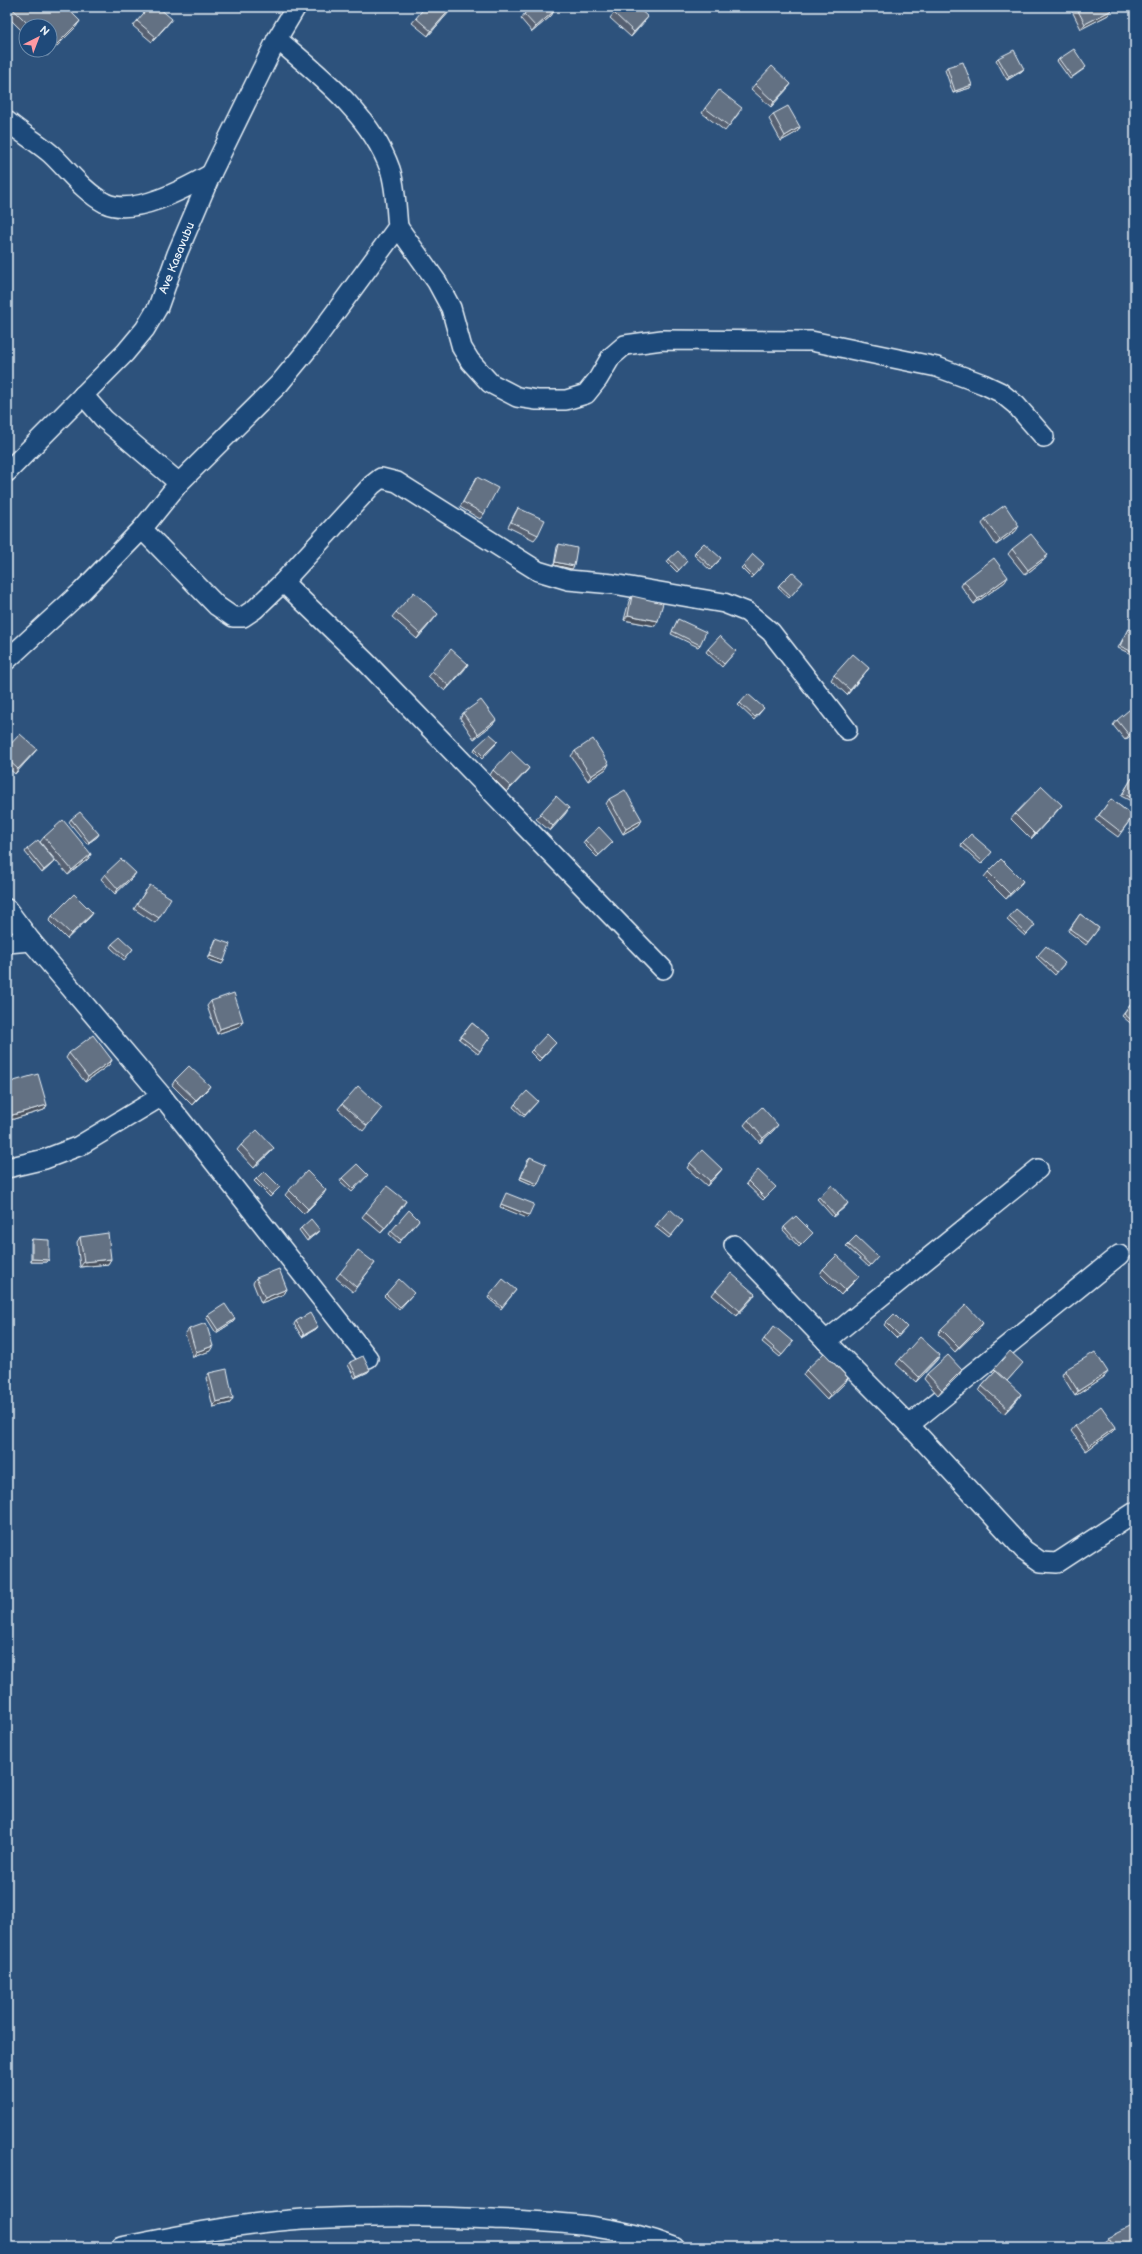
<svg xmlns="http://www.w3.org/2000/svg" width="1142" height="2254" font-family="'Balsamiq Sans',sans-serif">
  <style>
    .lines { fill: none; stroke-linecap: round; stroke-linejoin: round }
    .street-casing { stroke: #e8f1f8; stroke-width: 22 }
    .street { stroke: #1f4a7a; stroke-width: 19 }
    .wall { fill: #566171; stroke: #e8f1f8 }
    .shaded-wall { fill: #464f5c; stroke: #e8f1f8 }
    .building { fill: #647183; stroke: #e8f1f8 }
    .labels { text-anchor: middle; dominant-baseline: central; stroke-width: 3; stroke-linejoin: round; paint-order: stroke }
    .street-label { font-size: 12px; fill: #e8f1f8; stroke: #1f4a7a }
  </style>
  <rect width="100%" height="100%" fill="#2d527c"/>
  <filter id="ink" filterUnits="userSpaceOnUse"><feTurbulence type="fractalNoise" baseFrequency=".025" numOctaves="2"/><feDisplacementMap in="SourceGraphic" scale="8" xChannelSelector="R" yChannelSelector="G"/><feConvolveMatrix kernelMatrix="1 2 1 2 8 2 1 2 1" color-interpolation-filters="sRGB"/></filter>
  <g filter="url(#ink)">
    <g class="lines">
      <!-- street casing -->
      <g class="street-casing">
        <g id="street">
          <path d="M7 121C21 133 37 142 51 154 68 170 84 192 105 203 134 217 186 188 211 174"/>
          <path d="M398 227 437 282 451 308 462 348 470 361 490 383 517 397 537 400H566L586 394 598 379 611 357 625 345 662 340 811 341 937 367 983 384 1000 392 1016 405 1044 437"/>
          <path d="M83 395 104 419 179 483"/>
          <path d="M7 472 125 353 145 329 158 307 177 254 211 174 277 39 296 7"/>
          <path d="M142 529 217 606 233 617H243L255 609 283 582 372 485 381 478 397 482 538 571 568 580 613 584 724 603 747 612 771 632 847 730"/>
          <path d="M283 582 366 662 663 969"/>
          <path d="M7 660 82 591 142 529 179 483 279 384 312 344 398 227C396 209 396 187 390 169 371 115 319 75 277 39"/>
          <path d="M7 909 31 941 162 1096 368 1358"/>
          <path d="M7 943 31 941"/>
          <path d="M7 1168 45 1159 79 1146 162 1096"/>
          <path d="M734 1245 826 1341 909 1425 1024 1550 1041 1562 1057 1563 1135 1512"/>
          <path d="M826 1341 1038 1169"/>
          <path d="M909 1425 1119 1255"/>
          <path d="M121 2247C181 2235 241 2223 303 2219 366 2216 430 2216 493 2219 555 2222 615 2224 674 2247"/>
        </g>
      </g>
      <!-- street -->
      <use href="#street" class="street"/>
    </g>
    <!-- wall -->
    <g class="wall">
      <path d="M11 7 80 21 75 28 47 56 41 50H50V26H26V35L7 16V12Z"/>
      <path d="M1070 7H1110L1108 15 1081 29Z"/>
      <path d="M554 11 551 16 532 32 521 19 524 14Z"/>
      <path d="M449 12 428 36 412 23 416 18Z"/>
      <path d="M614 13 644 22 631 37 610 18Z"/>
      <path d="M137 21 168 24 152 42 133 26Z"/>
      <path d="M998 58 1022 71 1007 80 996 60Z"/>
      <path d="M1059 59 1086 67 1084 69 1070 79 1057 61Z"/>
      <path d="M947 67 972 85 970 88 953 93 945 70Z"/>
      <path d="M755 84H791L787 89 771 107 751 89Z"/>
      <path d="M705 108 739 113 725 131 702 113Z"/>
      <path d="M773 114 800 127 797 132 781 141 769 119Z"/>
      <path d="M477 477 484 514 480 519 460 507 474 482Z"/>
      <path d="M518 508 538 535 534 540 508 527 515 513Z"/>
      <path d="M985 519 1016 531 996 545 982 524Z"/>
      <path d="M559 544 572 569 554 565 557 547Z"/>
      <path d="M1012 549 1044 560 1025 575 1008 554Z"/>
      <path d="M695 552 719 561 710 570 694 555Z"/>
      <path d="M669 559 687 561 677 572 667 562Z"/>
      <path d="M764 564 751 578 741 568 743 566Z"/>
      <path d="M964 581 1005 582 974 604 961 586Z"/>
      <path d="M803 582 789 598 778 588 779 585Z"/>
      <path d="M632 596 655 626 624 620 629 601Z"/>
      <path d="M396 612 434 619 417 639 392 617Z"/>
      <path d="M678 619 700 645 698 647 671 634Z"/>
      <path d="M1128 629 1135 653 1133 655 1118 648Z"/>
      <path d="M708 649 734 653 722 667 706 652Z"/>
      <path d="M869 668 865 673 847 695 831 680 834 675Z"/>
      <path d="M465 669 445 691 428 676 432 671Z"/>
      <path d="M740 703 764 708 754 720 738 705Z"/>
      <path d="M463 713 496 720 492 725 474 739 460 718Z"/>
      <path d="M1117 720 1135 732 1125 740 1113 725Z"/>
      <path d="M496 744 482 759 474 751 475 748Z"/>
      <path d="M7 748 37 749 33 754 15 774 7 767Z"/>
      <path d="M575 751 606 769 588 781 571 756Z"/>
      <path d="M529 768 525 773 507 792 490 775 493 770Z"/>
      <path d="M1132 778 1135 780V803L1121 796Z"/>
      <path d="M609 799 642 820 639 825 623 834 606 804Z"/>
      <path d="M1111 799 1133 816 1118 837 1095 820Z"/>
      <path d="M1058 810 1031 839 1011 819 1015 814Z"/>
      <path d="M566 813 550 831 536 819 540 814Z"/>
      <path d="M71 819 99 834 97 837 87 844 69 822Z"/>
      <path d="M44 837 91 854 88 859 68 875 40 842Z"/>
      <path d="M585 840 613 842 597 857 583 843Z"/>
      <path d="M962 843 992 852 981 864 961 846Z"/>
      <path d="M27 849 53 863 42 873 25 852Z"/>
      <path d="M988 872 1020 886 1006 899 984 877Z"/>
      <path d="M136 873 132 878 115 894 101 879 105 874Z"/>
      <path d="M146 890 159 918 155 923 134 909Z"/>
      <path d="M93 913 89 918 67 939 49 921 52 916Z"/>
      <path d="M1080 914 1099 928 1086 945 1068 931Z"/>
      <path d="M1009 917 1035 925 1025 936 1007 920Z"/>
      <path d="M216 939 222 964 208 959 215 941Z"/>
      <path d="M112 944 133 949 124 960 110 947Z"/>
      <path d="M1038 955 1065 963 1055 975 1036 957Z"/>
      <path d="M211 1001 240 1026 217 1034 207 1006Z"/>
      <path d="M1131 1004 1135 1008V1027L1122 1016Z"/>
      <path d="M472 1023 490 1037 478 1054 459 1039Z"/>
      <path d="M556 1043 539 1061 530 1052 532 1050Z"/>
      <path d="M69 1053 112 1060 109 1065 85 1082 66 1058Z"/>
      <path d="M175 1080 210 1086 206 1091 192 1105 172 1085Z"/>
      <path d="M7 1083 47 1105 44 1110 7 1121Z"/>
      <path d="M538 1101 524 1117 513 1107 515 1104Z"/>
      <path d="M342 1104 378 1113 363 1131 338 1109Z"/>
      <path d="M748 1120 774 1130 760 1143 744 1125Z"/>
      <path d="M241 1145 274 1148 270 1153 254 1168 237 1150Z"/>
      <path d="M530 1157 536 1186 520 1179 528 1159Z"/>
      <path d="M690 1163 722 1169 718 1174 707 1186 687 1168Z"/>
      <path d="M368 1175 352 1192 340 1181 342 1178Z"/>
      <path d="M256 1179 280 1187 270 1197 254 1181Z"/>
      <path d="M748 1181 776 1187 763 1200 746 1184Z"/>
      <path d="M289 1190 323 1195 304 1214 285 1195Z"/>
      <path d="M819 1197 846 1206 833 1217 817 1199Z"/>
      <path d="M403 1206 381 1233 362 1217 366 1212Z"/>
      <path d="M419 1220 399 1243 389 1234 391 1231Z"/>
      <path d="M683 1221 669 1238 655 1227 657 1224Z"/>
      <path d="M784 1227 813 1233 799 1247 783 1230Z"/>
      <path d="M301 1228 318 1232 307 1241 299 1230Z"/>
      <path d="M80 1237 111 1259 108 1264 80 1267 77 1242Z"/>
      <path d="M32 1239 47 1262H31V1242Z"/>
      <path d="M848 1244 876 1259 869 1267 846 1246Z"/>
      <path d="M375 1263 353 1292 336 1278 340 1273Z"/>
      <path d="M823 1269 859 1276 855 1281 841 1295 820 1274Z"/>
      <path d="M256 1278 287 1289 284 1294 261 1303 253 1283Z"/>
      <path d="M516 1290 501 1309 488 1298 489 1296Z"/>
      <path d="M716 1290 755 1294 737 1316 712 1295Z"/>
      <path d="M386 1294 412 1295 399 1310 384 1296Z"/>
      <path d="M208 1315 235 1319 233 1322 216 1333 206 1317Z"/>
      <path d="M296 1321 316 1329 302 1337 294 1324Z"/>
      <path d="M886 1322 907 1327 897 1338 884 1325Z"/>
      <path d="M980 1328 955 1352 938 1334 941 1329Z"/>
      <path d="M189 1329 210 1351 193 1357 185 1334Z"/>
      <path d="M764 1339 791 1344 780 1357 762 1342Z"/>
      <path d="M900 1359 937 1360 916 1382 896 1364Z"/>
      <path d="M350 1362 370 1370 368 1372 355 1378 348 1365Z"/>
      <path d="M1021 1365 1007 1381 1018 1399 1004 1414 979 1391 982 1386 994 1373 992 1372 994 1369Z"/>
      <path d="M806 1370 845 1383 827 1400 803 1375Z"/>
      <path d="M962 1370 959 1375 938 1395 924 1379 927 1374Z"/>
      <path d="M1065 1370 1104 1377 1075 1396 1062 1375Z"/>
      <path d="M209 1373 233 1398 230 1403 213 1407 206 1378Z"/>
      <path d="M1135 1389V1401L1131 1394Z"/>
      <path d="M1075 1426 1116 1427 1112 1432 1086 1451 1071 1431Z"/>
      <path d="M1108 2237 1135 2247H1107L1105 2242Z"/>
    </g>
    <!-- shaded-wall -->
    <g class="shaded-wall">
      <path d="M452 7 449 12 428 36 431 31Z"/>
      <path d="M1112 10 1108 15 1081 29 1085 24Z"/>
      <path d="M554 11 551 16 532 32 536 27Z"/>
      <path d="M648 17 644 22 631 37 634 32Z"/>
      <path d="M172 19 168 24 152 42 156 37Z"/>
      <path d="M80 21 75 28 47 56 52 49Z"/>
      <path d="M1024 69 1022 71 1007 80 1009 77Z"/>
      <path d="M791 84 787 89 771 107 774 102Z"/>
      <path d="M972 85 970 88 953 93 955 91Z"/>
      <path d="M800 127 797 132 781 141 785 136Z"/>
      <path d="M1019 526 1016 531 996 545 1000 540Z"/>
      <path d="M1048 555 1044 560 1025 575 1028 570Z"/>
      <path d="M555 562 574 566 572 569 554 565Z"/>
      <path d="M1008 577 1005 582 974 604 978 599Z"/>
      <path d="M438 614 434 619 417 639 420 634Z"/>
      <path d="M628 615 658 621 655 626 624 620Z"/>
      <path d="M468 664 465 669 445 691 449 686Z"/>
      <path d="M869 668 865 673 847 695 850 690Z"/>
      <path d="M496 720 492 725 474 739 478 734Z"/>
      <path d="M1135 730V732L1125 740 1129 735Z"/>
      <path d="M37 749 33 754 15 774 18 769Z"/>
      <path d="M609 764 606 769 588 781 591 776Z"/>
      <path d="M529 768 525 773 507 792 511 787Z"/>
      <path d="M1062 805 1058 810 1031 839 1035 834Z"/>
      <path d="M569 808 566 813 550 831 553 826Z"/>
      <path d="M642 820 639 825 623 834 626 829Z"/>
      <path d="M99 834 97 837 87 844 89 842Z"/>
      <path d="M91 854 88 859 68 875 72 870Z"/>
      <path d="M55 861 53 863 42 873 44 870Z"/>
      <path d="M136 873 132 878 115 894 118 889Z"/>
      <path d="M1023 881 1020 886 1006 899 1010 894Z"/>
      <path d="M93 913 89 918 67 939 71 934Z"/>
      <path d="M210 956 224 961 222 964 208 959Z"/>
      <path d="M243 1021 240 1026 217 1034 220 1029Z"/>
      <path d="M112 1060 109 1065 85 1082 88 1077Z"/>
      <path d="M210 1086 206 1091 192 1105 196 1100Z"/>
      <path d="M47 1105 44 1110 7 1121V1119L9 1116Z"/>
      <path d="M778 1125 774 1130 760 1143 763 1138Z"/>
      <path d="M274 1148 270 1153 254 1168 258 1163Z"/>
      <path d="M722 1169 718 1174 707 1186 710 1181Z"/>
      <path d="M521 1177 538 1184 536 1186 520 1179Z"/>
      <path d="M326 1190 323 1195 304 1214 308 1209Z"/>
      <path d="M406 1201 403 1206 381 1233 385 1228Z"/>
      <path d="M848 1203 846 1206 833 1217 835 1215Z"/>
      <path d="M501 1204 529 1215 527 1218 500 1207Z"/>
      <path d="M320 1230 318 1232 307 1241 309 1238Z"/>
      <path d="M32 1259 49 1260 47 1262H31Z"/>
      <path d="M111 1259 108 1264 80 1267 84 1262Z"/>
      <path d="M859 1276 855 1281 841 1295 845 1290Z"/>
      <path d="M287 1289 284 1294 261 1303 265 1298Z"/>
      <path d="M755 1294 752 1299 737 1316 740 1311Z"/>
      <path d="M235 1319 233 1322 216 1333 218 1330Z"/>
      <path d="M983 1323 980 1328 955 1352 959 1347Z"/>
      <path d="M318 1327 316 1329 302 1337 304 1335Z"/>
      <path d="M213 1346 210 1351 193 1357 196 1352Z"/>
      <path d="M940 1355 937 1360 916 1382 919 1377Z"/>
      <path d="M370 1370 368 1372 355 1378 357 1376Z"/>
      <path d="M962 1370 959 1375 938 1395 942 1390Z"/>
      <path d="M1108 1372 1104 1377 1075 1396 1078 1391Z"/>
      <path d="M848 1378 845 1383 827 1400 830 1395Z"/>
      <path d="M1021 1394 1018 1399 1004 1414 1008 1409Z"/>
      <path d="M233 1398 230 1403 213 1407 216 1402Z"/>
      <path d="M1116 1427 1112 1432 1086 1451 1089 1446Z"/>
    </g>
    <!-- building -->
    <g class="building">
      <path d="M11 7H66L80 21 52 49 50 46V26H30Z"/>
      <path d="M149 7H158L172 19 156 37 137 21Z"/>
      <path d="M425 7H452L431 31 416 18Z"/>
      <path d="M532 7H551L554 11 536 27 524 14Z"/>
      <path d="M620 7H637L648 17 634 32 614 13Z"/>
      <path d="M1076 7H1110L1112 10 1085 24Z"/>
      <path d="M1074 49 1086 67 1072 77 1059 59Z"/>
      <path d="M1014 50 1024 69 1009 77 998 58Z"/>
      <path d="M963 62 972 85 955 91 947 67Z"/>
      <path d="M772 66 791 84 774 102 755 84Z"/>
      <path d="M719 90 742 108 729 126 705 108Z"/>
      <path d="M788 106 800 127 785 136 773 114Z"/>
      <path d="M477 477 498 488 484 514 463 502Z"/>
      <path d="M1005 505 1019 526 1000 540 985 519Z"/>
      <path d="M518 508 545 520 538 535 511 522Z"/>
      <path d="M1031 534 1048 555 1028 570 1012 549Z"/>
      <path d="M704 543 721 558 712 568 695 552Z"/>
      <path d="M559 544 577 548 574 566 555 562Z"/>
      <path d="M678 551 687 561 679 570 669 559Z"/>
      <path d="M753 554 764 564 753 576 743 566Z"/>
      <path d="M994 558 1008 577 978 599 964 581Z"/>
      <path d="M792 572 803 582 791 596 779 585Z"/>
      <path d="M414 592 438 614 420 634 396 612Z"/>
      <path d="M632 596 663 603 658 621 628 615Z"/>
      <path d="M678 619 706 632 700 645 672 631Z"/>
      <path d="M1128 629 1135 632V653L1120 646Z"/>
      <path d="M720 636 736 651 724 664 708 649Z"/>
      <path d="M451 649 468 664 449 686 432 671Z"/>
      <path d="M853 654 869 668 850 690 834 675Z"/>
      <path d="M748 694 764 708 755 717 740 703Z"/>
      <path d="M481 700 496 720 478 734 463 713Z"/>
      <path d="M1135 705V730L1129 735 1117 720Z"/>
      <path d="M20 734 37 749 18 769 7 759V748Z"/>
      <path d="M490 734 498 741 483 756 475 748Z"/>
      <path d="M593 739 609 764 591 776 575 751Z"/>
      <path d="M511 751 529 768 511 787 493 770Z"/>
      <path d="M1132 778 1135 780V800L1123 793Z"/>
      <path d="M1042 786 1062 805 1035 834 1015 814Z"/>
      <path d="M625 790 642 820 626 829 609 799Z"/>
      <path d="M556 796 569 808 553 826 540 814Z"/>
      <path d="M1111 799 1133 816 1121 832 1099 815Z"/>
      <path d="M80 812 99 834 89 842 71 819Z"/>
      <path d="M63 820 91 854 72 870 44 837Z"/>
      <path d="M599 827 613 842 599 855 585 840Z"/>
      <path d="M971 834 992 852 983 862 962 843Z"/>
      <path d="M38 840 55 861 44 870 27 849Z"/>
      <path d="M121 859 136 873 118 889 105 874Z"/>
      <path d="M1001 859 1023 881 1010 894 988 872Z"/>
      <path d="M150 885 171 898 159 918 137 904Z"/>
      <path d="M74 894 93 913 71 934 52 916Z"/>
      <path d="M1016 909 1035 925 1027 934 1009 917Z"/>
      <path d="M1080 914 1099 928 1088 942 1070 929Z"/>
      <path d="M120 937 133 949 126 957 112 944Z"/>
      <path d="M216 939 230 944 224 961 210 956Z"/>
      <path d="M1046 946 1065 963 1057 972 1038 955Z"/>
      <path d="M234 993 243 1021 220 1029 211 1001Z"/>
      <path d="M1131 1004 1135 1008V1023L1124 1014Z"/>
      <path d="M472 1023 490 1037 480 1051 461 1037Z"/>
      <path d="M547 1034 556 1043 541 1058 532 1050Z"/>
      <path d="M93 1035 112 1060 88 1077 69 1053Z"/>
      <path d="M189 1066 210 1086 196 1100 175 1080Z"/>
      <path d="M38 1074 47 1105 9 1116 7 1110V1083Z"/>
      <path d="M358 1086 382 1108 367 1126 342 1104Z"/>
      <path d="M527 1091 538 1101 525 1115 515 1104Z"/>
      <path d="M762 1107 778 1125 763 1138 748 1120Z"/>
      <path d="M257 1130 274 1148 258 1163 241 1145Z"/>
      <path d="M702 1150 722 1169 710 1181 690 1163Z"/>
      <path d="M530 1157 546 1164 538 1184 521 1177Z"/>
      <path d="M357 1164 368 1175 353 1189 342 1178Z"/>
      <path d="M758 1170 776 1187 765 1198 748 1181Z"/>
      <path d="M264 1171 280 1187 272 1195 256 1179Z"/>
      <path d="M307 1171 326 1190 308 1209 289 1190Z"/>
      <path d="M832 1185 848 1203 835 1215 819 1197Z"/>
      <path d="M387 1186 406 1201 385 1228 366 1212Z"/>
      <path d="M506 1193 534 1204 529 1215 501 1204Z"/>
      <path d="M670 1209 683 1221 671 1236 657 1224Z"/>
      <path d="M409 1210 419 1220 401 1240 391 1231Z"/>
      <path d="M796 1216 813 1233 801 1245 784 1227Z"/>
      <path d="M311 1219 320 1230 309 1238 301 1228Z"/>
      <path d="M108 1233 111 1259 84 1262 80 1237Z"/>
      <path d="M856 1236 878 1257 871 1265 848 1244Z"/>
      <path d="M32 1239 49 1240V1260L32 1259Z"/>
      <path d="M358 1250 375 1263 356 1287 340 1273Z"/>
      <path d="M837 1255 859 1276 845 1290 823 1269Z"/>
      <path d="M279 1269 287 1289 265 1298 256 1278Z"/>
      <path d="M731 1273 755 1294 740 1311 716 1290Z"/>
      <path d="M399 1279 414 1293 400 1307 386 1294Z"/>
      <path d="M503 1279 516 1290 502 1307 489 1296Z"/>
      <path d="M225 1304 235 1319 218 1330 208 1315Z"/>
      <path d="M966 1305 983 1323 959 1347 941 1329Z"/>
      <path d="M310 1313 318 1327 304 1335 296 1321Z"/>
      <path d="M894 1314 907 1327 899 1335 886 1322Z"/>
      <path d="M206 1323 213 1346 196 1352 189 1329Z"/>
      <path d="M774 1326 793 1342 782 1355 764 1339Z"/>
      <path d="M920 1337 940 1355 919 1377 900 1359Z"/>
      <path d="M1010 1351 1023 1363 1007 1381 994 1369Z"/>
      <path d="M1095 1352 1108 1372 1078 1391 1065 1370Z"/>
      <path d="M824 1353 848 1378 830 1395 806 1370Z"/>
      <path d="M948 1355 962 1370 942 1390 927 1374Z"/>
      <path d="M363 1356 370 1370 357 1376 350 1362Z"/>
      <path d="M227 1369 233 1398 216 1402 209 1373Z"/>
      <path d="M996 1371 1021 1394 1008 1409 982 1386Z"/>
      <path d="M1101 1406 1116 1427 1089 1446 1075 1426Z"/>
      <path d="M1134 2224 1135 2226V2247H1113L1108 2237Z"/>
    </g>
  </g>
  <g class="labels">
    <!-- street labels -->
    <g class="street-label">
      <text transform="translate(177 258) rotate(-68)">Ave Kasavubu</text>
    </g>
  </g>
  <!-- margin -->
  <rect width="1142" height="2254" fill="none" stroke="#1f4a7a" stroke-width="24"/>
  <rect x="12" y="12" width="1118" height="2230" fill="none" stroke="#e8f1f8" stroke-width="1.5" filter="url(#ink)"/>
  <!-- north arrow -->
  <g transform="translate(38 38) rotate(42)"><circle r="19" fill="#1f4a7a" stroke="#6f8dac"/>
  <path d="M0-3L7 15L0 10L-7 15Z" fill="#ff9aa2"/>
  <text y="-6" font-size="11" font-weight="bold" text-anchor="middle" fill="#e8f1f8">N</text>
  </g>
</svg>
